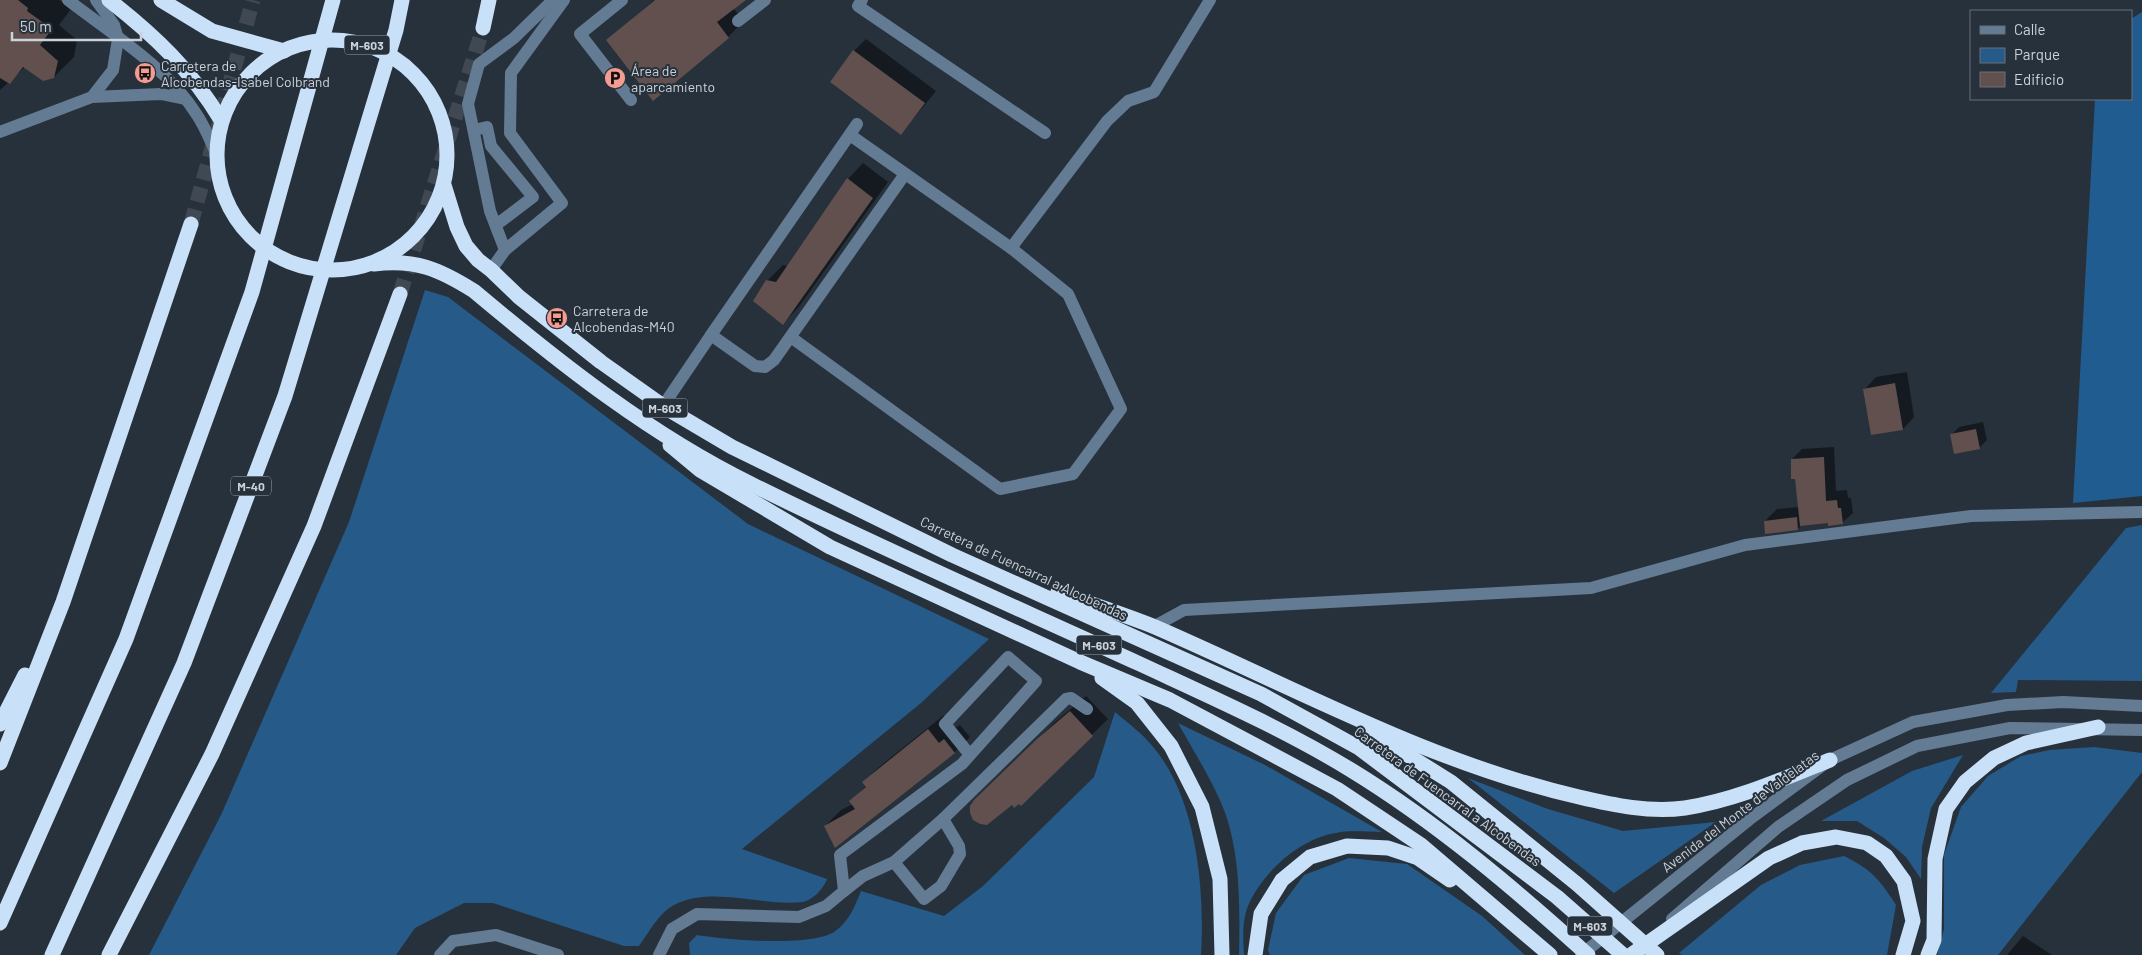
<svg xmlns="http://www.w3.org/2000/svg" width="2142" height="955" font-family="Barlow,sans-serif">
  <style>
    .green { fill: #265a88 }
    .forest { fill: #205c8f }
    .shadow { fill: #0007 }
    .building { fill: #61504d }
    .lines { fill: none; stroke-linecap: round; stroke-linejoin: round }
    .highway-tunnel { stroke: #404953; stroke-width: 15; stroke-dasharray: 15 8; stroke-linecap: butt }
    .minor { stroke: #637b93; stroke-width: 12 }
    .highway { stroke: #c9e1f8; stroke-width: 15 }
    .labels { text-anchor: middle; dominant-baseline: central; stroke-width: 4; stroke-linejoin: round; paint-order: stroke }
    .shield { fill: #27313b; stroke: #9aa2aa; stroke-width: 1 }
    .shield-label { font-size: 12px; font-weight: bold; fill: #cbd2d9 }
    .poi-label { font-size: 14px; fill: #cbd2d9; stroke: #27313b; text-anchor: start }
    .street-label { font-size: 14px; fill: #cbd2d9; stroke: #27313b }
  </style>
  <rect width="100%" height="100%" fill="#27313b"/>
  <!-- green -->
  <g class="green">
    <path d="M425 290 448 297 748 524 989 639 921 703 742 849 827 879C824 888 813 900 803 902 762 907 712 885 674 905 659 913 649 932 639 946H624L493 903H464L415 928 396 955H149L221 815 349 522Z"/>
    <path d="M2142 525V681L2018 680 2016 692 1991 693 2126 528Z"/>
    <path d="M1115 712C1128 723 1143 734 1154 748 1197 799 1205 891 1201 955H690L689 943 697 935C726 940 811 947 834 932 849 922 855 906 861 891L944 916 983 886 1094 777Z"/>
    <path d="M1178 723 1265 765 1382 832C1367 832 1350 830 1336 833 1300 838 1262 873 1248 906 1242 921 1243 939 1244 955H1239C1240 903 1241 841 1217 794 1206 770 1191 747 1178 723Z"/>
    <path d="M2094 747 2142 753V772L1998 955H1937L1944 929V855L1961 807 1988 776 2021 756 2049 750Z"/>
    <path d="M1963 755 1931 808 1922 847 1921 879 1906 857 1884 838 1857 821H1821L1912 771Z"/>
    <path d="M1468 778 1548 809 1623 831 1716 822 1614 893Z"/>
    <path d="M1844 856C1872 870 1879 879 1896 905L1887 955H1682L1679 953 1761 885 1800 865Z"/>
    <path d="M1349 858 1407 864 1482 916 1525 955H1270L1268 950 1276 913 1304 875Z"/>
  </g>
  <!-- forest -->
  <path class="forest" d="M2142 12V496L2073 503 2095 99H2131V19Z"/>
  <!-- shadow -->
  <g class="shadow">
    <path d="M0 0H59L71 9 59 25 77 40 74 57 54 77 25 67 0 90Z"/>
    <path d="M654 0H744L733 8 744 21 728 37 608 40Z"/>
    <path d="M866 39 936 91 901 134 831 82 854 51Z"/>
    <path d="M863 163 888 182 798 308 783 323 767 281 783 265 788 266 848 179Z"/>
    <path d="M1907 372 1914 417 1903 429 1865 389 1876 377Z"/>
    <path d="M1983 422 1987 440 1979 448 1952 434 1959 427Z"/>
    <path d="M1834 447 1836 491 1847 490 1848 498H1851L1853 513 1842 523 1829 521 1802 524 1798 529 1765 521 1777 509 1799 507 1792 459 1802 449Z"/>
    <path d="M1086 696 1108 719 1030 796 1012 804 975 801 1054 723Z"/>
    <path d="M944 715 955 728 960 725 970 737 954 753 825 826 841 810 853 804 851 801 866 786 863 782 879 767Z"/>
    <path d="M2023 936 2052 955H2007Z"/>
  </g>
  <!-- building -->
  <g class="building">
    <path d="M0 0H18L28 8 27 11 52 29 40 45 58 61 54 78 43 81 23 67 10 84 0 78Z"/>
    <path d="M655 0H746L717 22 729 38 653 101 606 40Z"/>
    <path d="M853 50 925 103 901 135 830 82Z"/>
    <path d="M847 178 873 198 783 325 753 301 766 280 776 282Z"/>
    <path d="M1895 383 1903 430 1871 435 1863 389Z"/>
    <path d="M1976 429 1980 449 1954 454 1950 434Z"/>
    <path d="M1824 457 1826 501 1837 500 1838 508H1841L1843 524 1828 526V523L1800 526 1795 479H1791V459Z"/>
    <path d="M1797 517 1798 530 1765 534 1764 521Z"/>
    <path d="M1070 711 1093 736 1021 806 1019 804 1014 808 1012 805 987 825 980 824 973 820 970 813V806L974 800 1037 739Z"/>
    <path d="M928 729 939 743 944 739 955 753 835 848 824 826 855 809 849 801 866 787 862 782Z"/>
  </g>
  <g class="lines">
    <!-- highway-tunnel -->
    <g class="highway-tunnel">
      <path d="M191 224 253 0"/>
      <path d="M400 294 483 28"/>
    </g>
    <!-- minor -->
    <g class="minor">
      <path d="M68 0C112 34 167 67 197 115 205 127 210 140 216 153"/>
      <path d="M622 0 580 34 631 100"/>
      <path d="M862 0 858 6 1045 133"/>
      <path d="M738 21 765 0"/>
      <path d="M92 97 113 70 118 39 114 25 96 0"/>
      <path d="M474 130 487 127 491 146 533 197 496 225"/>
      <path d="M0 132 92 97 161 94 185 99"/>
      <path d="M850 135 1011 248"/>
      <path d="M505 250 562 203 510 133 511 73 564 0"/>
      <path d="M491 270 505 250 490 211 468 104 479 64 514 38 553 0"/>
      <path d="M711 335 857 124"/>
      <path d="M792 338 1000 489 1073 474 1121 409 1068 294 1011 248 1107 121 1128 101 1154 92 1210 0"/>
      <path d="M663 406 711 335 755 366 765 367 774 360 905 174"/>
      <path d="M1153 627 1184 610 1591 588 1745 545 1971 516 2142 512"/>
      <path d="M894 862 924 899 941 886 960 854 959 846 943 819"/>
      <path d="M844 891 863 876 894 862 943 819 1066 699 1071 698 1087 709"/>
      <path d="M1672 919 1778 827 1847 780 1917 746 2010 728 2142 730"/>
      <path d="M440 955 453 941 496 935 558 955"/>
      <path d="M659 955 672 929 697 914 799 917 826 906 844 891 840 855 962 764 1036 681 1008 657 945 724 970 755"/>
      <path d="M1581 955 1750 819 1830 760 1913 722 2007 705 2063 702 2142 706"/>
    </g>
    <!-- highway -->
    <g class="highway">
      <path d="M109 0C154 35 192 71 221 120"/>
      <path d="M161 0 212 31 284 51"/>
      <path d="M483 28 489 0"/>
      <circle cx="332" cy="155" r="115"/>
      <path d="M444 185 457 227 466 246 478 260 491 270 519 297 601 362 666 408 732 447 952 555 1261 694 1359 748 1557 897 1623 955"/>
      <path d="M374 264C416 259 439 269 474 291 561 364 651 435 753 485 880 548 1011 605 1140 664 1211 697 1284 729 1351 770 1436 822 1514 888 1588 955"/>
      <path d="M670 445 700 470 830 547 1080 662 1170 700 1337 789 1421 845 1550 955"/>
      <path d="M1058 592C1090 604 1123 614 1155 627 1294 687 1430 763 1579 797 1613 805 1650 813 1685 808 1736 800 1783 779 1830 760"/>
      <path d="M1102 678 1137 703 1171 746 1202 807 1220 879 1222 955"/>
      <path d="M0 724 25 675"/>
      <path d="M1366 729 1451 782 1577 884 1657 955"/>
      <path d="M0 763 63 602 191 224"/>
      <path d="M0 923 126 639 252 292 333 0"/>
      <path d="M52 955 184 663 285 396 396 30 402 0"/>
      <path d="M109 955 212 754 314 526 400 294"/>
      <path d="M1255 955 1261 914 1282 880 1310 857 1347 846 1388 848 1418 858 1450 880"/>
      <path d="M1631 955 1769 858 1802 843 1836 837 1867 843 1886 856 1904 881 1913 921 1903 955"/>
      <path d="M1928 955 1934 940 1935 859 1946 809 1965 782 1994 758 2026 743 2098 727"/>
    </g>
  </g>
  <!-- icons -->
  <defs>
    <g id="bus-disc" transform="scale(1.125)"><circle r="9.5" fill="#f59c92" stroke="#27313b"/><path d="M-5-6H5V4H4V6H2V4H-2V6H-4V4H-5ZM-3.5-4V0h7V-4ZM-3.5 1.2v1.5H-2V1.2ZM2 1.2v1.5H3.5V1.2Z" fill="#111"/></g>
    <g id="parking-disc" transform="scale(1.125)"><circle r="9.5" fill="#f59c92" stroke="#27313b"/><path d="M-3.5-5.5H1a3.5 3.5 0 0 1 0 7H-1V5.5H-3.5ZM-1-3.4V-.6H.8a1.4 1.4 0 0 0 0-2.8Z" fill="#111"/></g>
  </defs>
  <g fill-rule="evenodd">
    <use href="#bus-disc" x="145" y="73"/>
    <use href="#parking-disc" x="615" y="78"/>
    <use href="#bus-disc" x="557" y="318"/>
  </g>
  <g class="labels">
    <!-- shield labels -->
    <g class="shield">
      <rect x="344.5" y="35.5" width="45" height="19" rx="4"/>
      <rect x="642.5" y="398.5" width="45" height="19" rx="4"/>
      <rect x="231" y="476.5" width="40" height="19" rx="4"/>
      <rect x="1076.5" y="635.5" width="45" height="19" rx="4"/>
      <rect x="1567.5" y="916.5" width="45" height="19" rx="4"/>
    </g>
    <g class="shield-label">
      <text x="367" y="45">M-603</text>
      <text x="665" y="408">M-603</text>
      <text x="251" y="486">M-40</text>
      <text x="1099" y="645">M-603</text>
      <text x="1590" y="926">M-603</text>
    </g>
    <!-- poi labels -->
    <g class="poi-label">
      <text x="161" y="65">Carretera de<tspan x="161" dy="16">Alcobendas-Isabel Colbrand</tspan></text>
      <text x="631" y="70">Área de<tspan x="631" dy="16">aparcamiento</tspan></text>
      <text x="573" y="310">Carretera de<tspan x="573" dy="16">Alcobendas-M40</tspan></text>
    </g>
    <!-- street labels -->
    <g class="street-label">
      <text transform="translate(1024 568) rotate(25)">Carretera de Fuencarral a Alcobendas</text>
      <text transform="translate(1448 796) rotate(36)">Carretera de Fuencarral a Alcobendas</text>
      <text transform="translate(1740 811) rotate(-37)">Avenida del Monte de Valdelatas</text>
    </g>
  </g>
  <!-- legend -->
  <rect x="1970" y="10" width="162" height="90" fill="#27313b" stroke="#69717a"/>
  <rect x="1980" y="26" width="25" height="8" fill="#637b93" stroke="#69717a"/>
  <text x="2014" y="35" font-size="15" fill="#cbd2d9">Calle</text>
  <rect x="1980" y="48" width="25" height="15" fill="#265a88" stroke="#69717a"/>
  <text x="2014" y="60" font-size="15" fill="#cbd2d9">Parque</text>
  <rect x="1980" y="72" width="25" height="15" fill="#61504d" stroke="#69717a"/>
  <text x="2014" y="85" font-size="15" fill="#cbd2d9">Edificio</text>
  <!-- scale -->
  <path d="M12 32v8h129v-8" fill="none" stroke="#cbd2d9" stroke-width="2.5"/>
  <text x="20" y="32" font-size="15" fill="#cbd2d9" stroke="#27313b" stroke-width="4" paint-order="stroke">50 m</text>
</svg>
